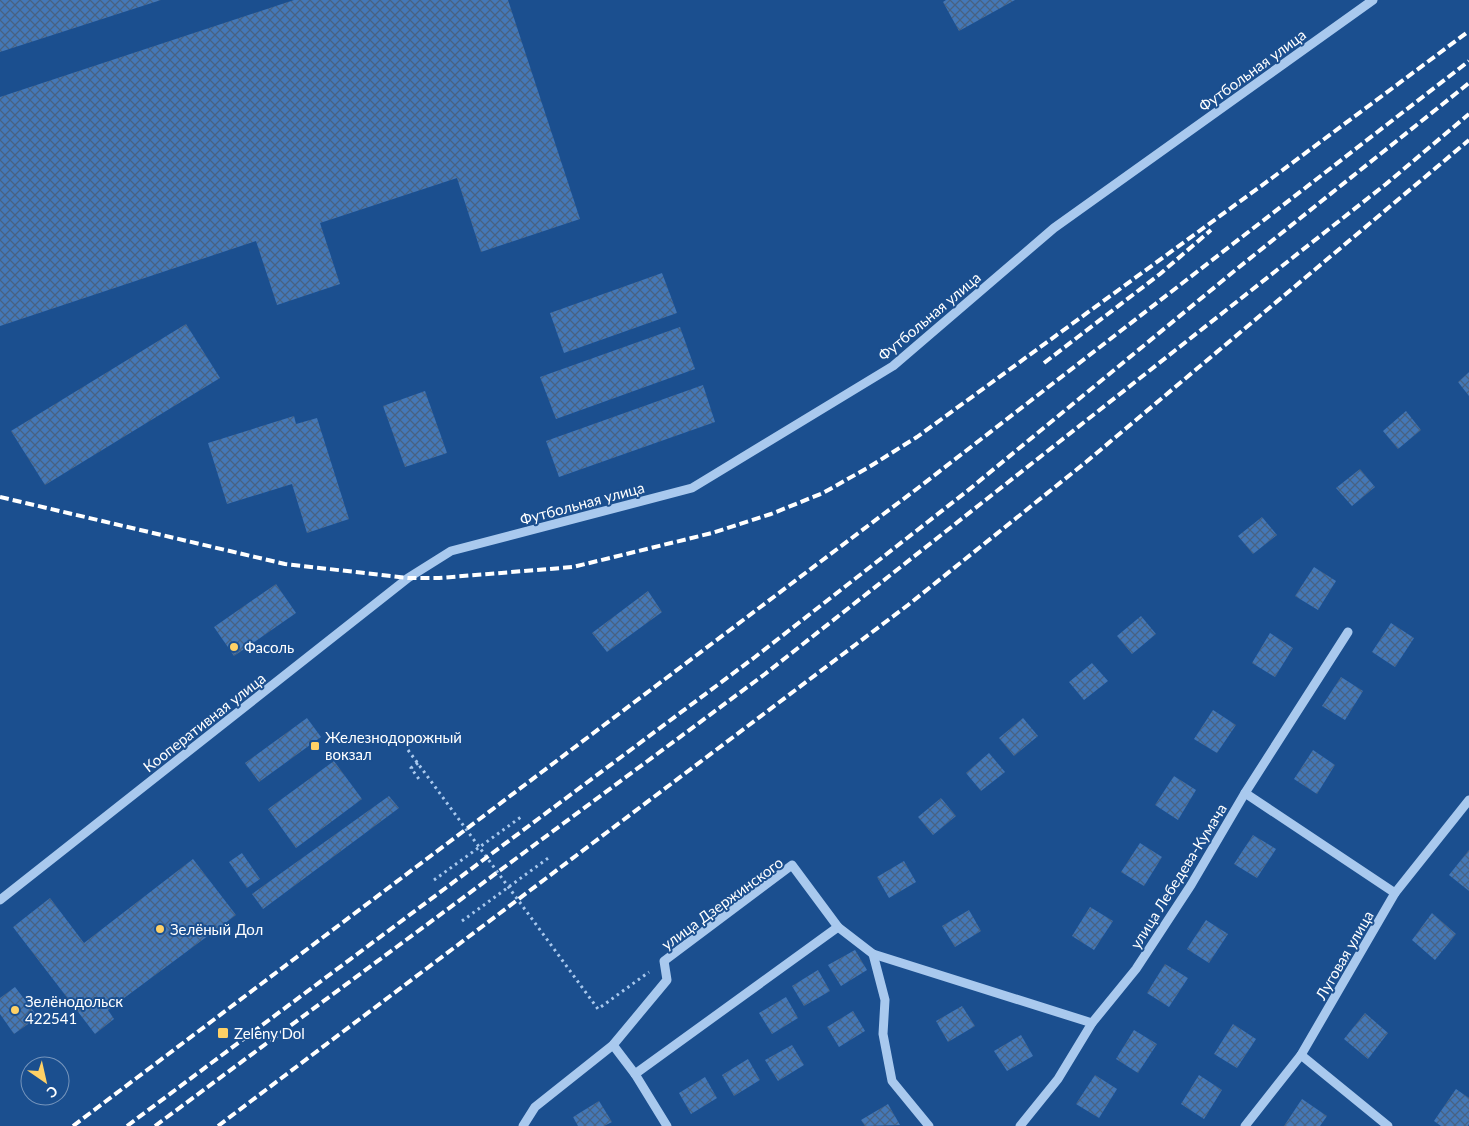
<svg xmlns="http://www.w3.org/2000/svg" width="1469" height="1126" font-family="Lato,sans-serif">
  <style>
    .building { fill: url(#building-cross-hatch) }
    .lines { fill: none; stroke-linecap: round; stroke-linejoin: round }
    .path { stroke: #a9c9ee; stroke-width: 3; stroke-dasharray: 2.5 4; stroke-linecap: butt }
    .minor { stroke: #a9c9ee; stroke-width: 9 }
    .rail { stroke: #fff; stroke-width: 4; stroke-dasharray: 9 4; stroke-linecap: butt }
    .poi-dot { fill: #ffd166; stroke: #1b4f8f; stroke-width: 2 }
    .labels { text-anchor: middle; dominant-baseline: central; stroke-width: 4; stroke-linejoin: round; paint-order: stroke }
    .street-label { font-size: 15px; fill: #fff; stroke: #1b4f8f }
    .poi-label { font-size: 15px; fill: #fff; stroke: #1b4f8f; text-anchor: start }
  </style>
  <defs>
    <pattern id="building-cross-hatch" width="8" height="8" patternUnits="userSpaceOnUse" patternTransform="scale(1.25)"><rect width="8" height="8" fill="#4478b7"/><path d="M0 0l8 8M0 8l8-8" fill="none" stroke="#486282"/></pattern>
  </defs>
  <rect width="100%" height="100%" fill="#1b4f8f"/>
  <!-- building -->
  <g class="building">
    <path d="M0 0H161L0 52Z"/>
    <path d="M294 0H508L580 219 481 252 457 178 320 223 340 284 277 305 256 241 0 326V97Z"/>
    <path d="M946 0H1015L959 31 943 2Z"/>
    <path d="M662 273 677 313 564 353 550 313Z"/>
    <path d="M186 324 220 378 45 485 11 431Z"/>
    <path d="M680 327 695 369 556 419 540 377Z"/>
    <path d="M1469 372V396L1458 382Z"/>
    <path d="M703 385 715 422 559 477 546 441Z"/>
    <path d="M425 391 447 453 405 467 383 406Z"/>
    <path d="M1406 411 1421 430 1398 449 1383 431Z"/>
    <path d="M294 416 296 424 317 418 349 519 307 533 292 484 227 504 208 443Z"/>
    <path d="M1360 469 1375 487 1352 506 1336 488Z"/>
    <path d="M1262 517 1277 535 1253 554 1238 536Z"/>
    <path d="M1314 567 1336 581 1318 610 1295 596Z"/>
    <path d="M276 584 296 613 234 656 214 627Z"/>
    <path d="M648 591 662 612 607 652 592 633Z"/>
    <path d="M1141 616 1156 634 1132 654 1117 636Z"/>
    <path d="M1391 623 1414 638 1395 667 1372 652Z"/>
    <path d="M1270 633 1293 648 1275 677 1252 663Z"/>
    <path d="M1092 663 1108 681 1084 700 1069 682Z"/>
    <path d="M1341 677 1363 691 1345 720 1322 706Z"/>
    <path d="M1213 710 1236 725 1217 753 1194 739Z"/>
    <path d="M307 718 321 737 259 782 245 763Z"/>
    <path d="M1023 718 1038 736 1014 756 999 738Z"/>
    <path d="M1313 750 1335 765 1317 794 1294 779Z"/>
    <path d="M989 753 1005 772 981 791 966 773Z"/>
    <path d="M334 761 362 799 296 848 268 809Z"/>
    <path d="M1174 776 1196 790 1178 820 1155 805Z"/>
    <path d="M389 796 399 808 263 909 252 894Z"/>
    <path d="M941 798 956 816 933 835 918 817Z"/>
    <path d="M1253 835 1276 849 1257 878 1234 864Z"/>
    <path d="M1140 843 1162 857 1144 886 1121 872Z"/>
    <path d="M1469 850V891L1449 875Z"/>
    <path d="M242 853 260 879 247 888 229 862Z"/>
    <path d="M193 859 236 915 108 1010 114 1019 95 1034 13 927 50 898 84 943Z"/>
    <path d="M904 861 916 882 889 898 877 877Z"/>
    <path d="M1090 907 1113 921 1094 950 1072 936Z"/>
    <path d="M969 910 981 931 955 947 942 926Z"/>
    <path d="M1432 913 1456 934 1435 960 1412 940Z"/>
    <path d="M1206 920 1228 934 1209 963 1187 949Z"/>
    <path d="M855 950 867 970 841 986 828 965Z"/>
    <path d="M1165 964 1188 978 1169 1007 1147 993Z"/>
    <path d="M818 970 830 991 804 1006 792 986Z"/>
    <path d="M15 987 38 1017 14 1034 0 1014V998Z"/>
    <path d="M786 997 798 1018 772 1034 759 1013Z"/>
    <path d="M962 1006 975 1026 948 1042 936 1021Z"/>
    <path d="M853 1011 865 1031 839 1047 827 1027Z"/>
    <path d="M1365 1013 1388 1033 1368 1059 1344 1039Z"/>
    <path d="M1233 1024 1256 1039 1237 1068 1214 1054Z"/>
    <path d="M1134 1030 1157 1044 1138 1073 1116 1059Z"/>
    <path d="M1021 1035 1033 1056 1007 1071 994 1051Z"/>
    <path d="M792 1045 804 1065 778 1081 765 1060Z"/>
    <path d="M748 1059 760 1080 734 1096 722 1075Z"/>
    <path d="M1095 1075 1117 1089 1099 1118 1076 1104Z"/>
    <path d="M1199 1075 1222 1090 1204 1119 1181 1104Z"/>
    <path d="M705 1077 717 1098 691 1114 679 1093Z"/>
    <path d="M1456 1089 1469 1098V1124L1468 1126H1441L1434 1121Z"/>
    <path d="M1302 1099 1327 1116 1320 1126H1284Z"/>
    <path d="M599 1101 612 1122 604 1126H578L573 1117Z"/>
    <path d="M888 1104 900 1125 865 1126 861 1120Z"/>
  </g>
  <g class="lines">
    <!-- path -->
    <g class="path">
      <path d="M408 750 598 1009 649 972"/>
      <path d="M418 763 411 768 421 782"/>
      <path d="M434 880 521 817"/>
      <path d="M462 921 551 856"/>
    </g>
    <!-- minor -->
    <g class="minor">
      <path d="M1245 793 1395 893"/>
      <path d="M0 900 408 578 451 551 692 488 893 366 1054 228 1373 0"/>
      <path d="M873 954 885 1000 883 1034 892 1081 929 1126"/>
      <path d="M613 1045 635 1074 667 1126"/>
      <path d="M1301 1055 1388 1126"/>
      <path d="M635 1074 838 927"/>
      <path d="M523 1126 535 1107 613 1045 667 980 664 961 792 865 838 927 873 954 1092 1023"/>
      <path d="M1020 1126 1058 1079 1092 1023 1136 969 1191 885 1245 793 1348 632"/>
      <path d="M1245 1126 1301 1055 1395 893 1469 800"/>
    </g>
    <!-- rail -->
    <g class="rail">
      <path d="M1044 363 1160 274 1211 230"/>
      <path d="M0 497 285 564 408 578H439L573 567 712 533 771 514 823 493 869 467 917 437 1272 178 1469 31"/>
      <path d="M73 1126 918 488 1469 61"/>
      <path d="M127 1126 755 657 966 492 1238 268 1469 83"/>
      <path d="M155 1126 765 674 1386 184 1469 114"/>
      <path d="M218 1126 908 605 1086 462 1469 140"/>
    </g>
  </g>
  <!-- markers -->
  <g class="poi-dot">
    <circle cx="234" cy="647" r="5"/>
    <rect x="310" y="741" width="10" height="10" rx="2.5"/>
    <circle cx="160" cy="929" r="5"/>
    <circle cx="15" cy="1010" r="5"/>
    <rect x="217" y="1027" width="12" height="12" rx="2.5"/>
  </g>
  <g class="labels">
    <!-- street labels -->
    <g class="street-label">
      <text transform="translate(1252 70) rotate(-36)">Футбольная улица</text>
      <text transform="translate(929 316) rotate(-40)">Футбольная улица</text>
      <text transform="translate(582 503) rotate(-15)">Футбольная улица</text>
      <text transform="translate(204 722) rotate(-38)">Кооперативная улица</text>
      <text transform="translate(1178 876) rotate(-58)">улица Лебедева-Кумача</text>
      <text transform="translate(722 903) rotate(-36)">улица Дзержинского</text>
      <text transform="translate(1344 955) rotate(-60)">Луговая улица</text>
    </g>
    <!-- poi labels -->
    <g class="poi-label">
      <text x="244" y="647">Фасоль</text>
      <text x="325" y="737">Железнодорожный<tspan x="325" dy="17">вокзал</tspan></text>
      <text x="170" y="929">Зелёный Дол</text>
      <text x="25" y="1001">Зелёнодольск<tspan x="25" dy="17">422541</tspan></text>
      <text x="234" y="1033">Zeleny Dol</text>
    </g>
  </g>
  <!-- north arrow -->
  <g transform="translate(45 1081) rotate(146)"><circle r="24" fill="#1b4f8f" stroke="#7695bc"/>
  <path d="M0-4L9 19L0 12L-9 19Z" fill="#ffd166"/>
  <text y="-8" font-size="14" font-weight="bold" text-anchor="middle" fill="#ffffff">С</text>
  </g>
</svg>
